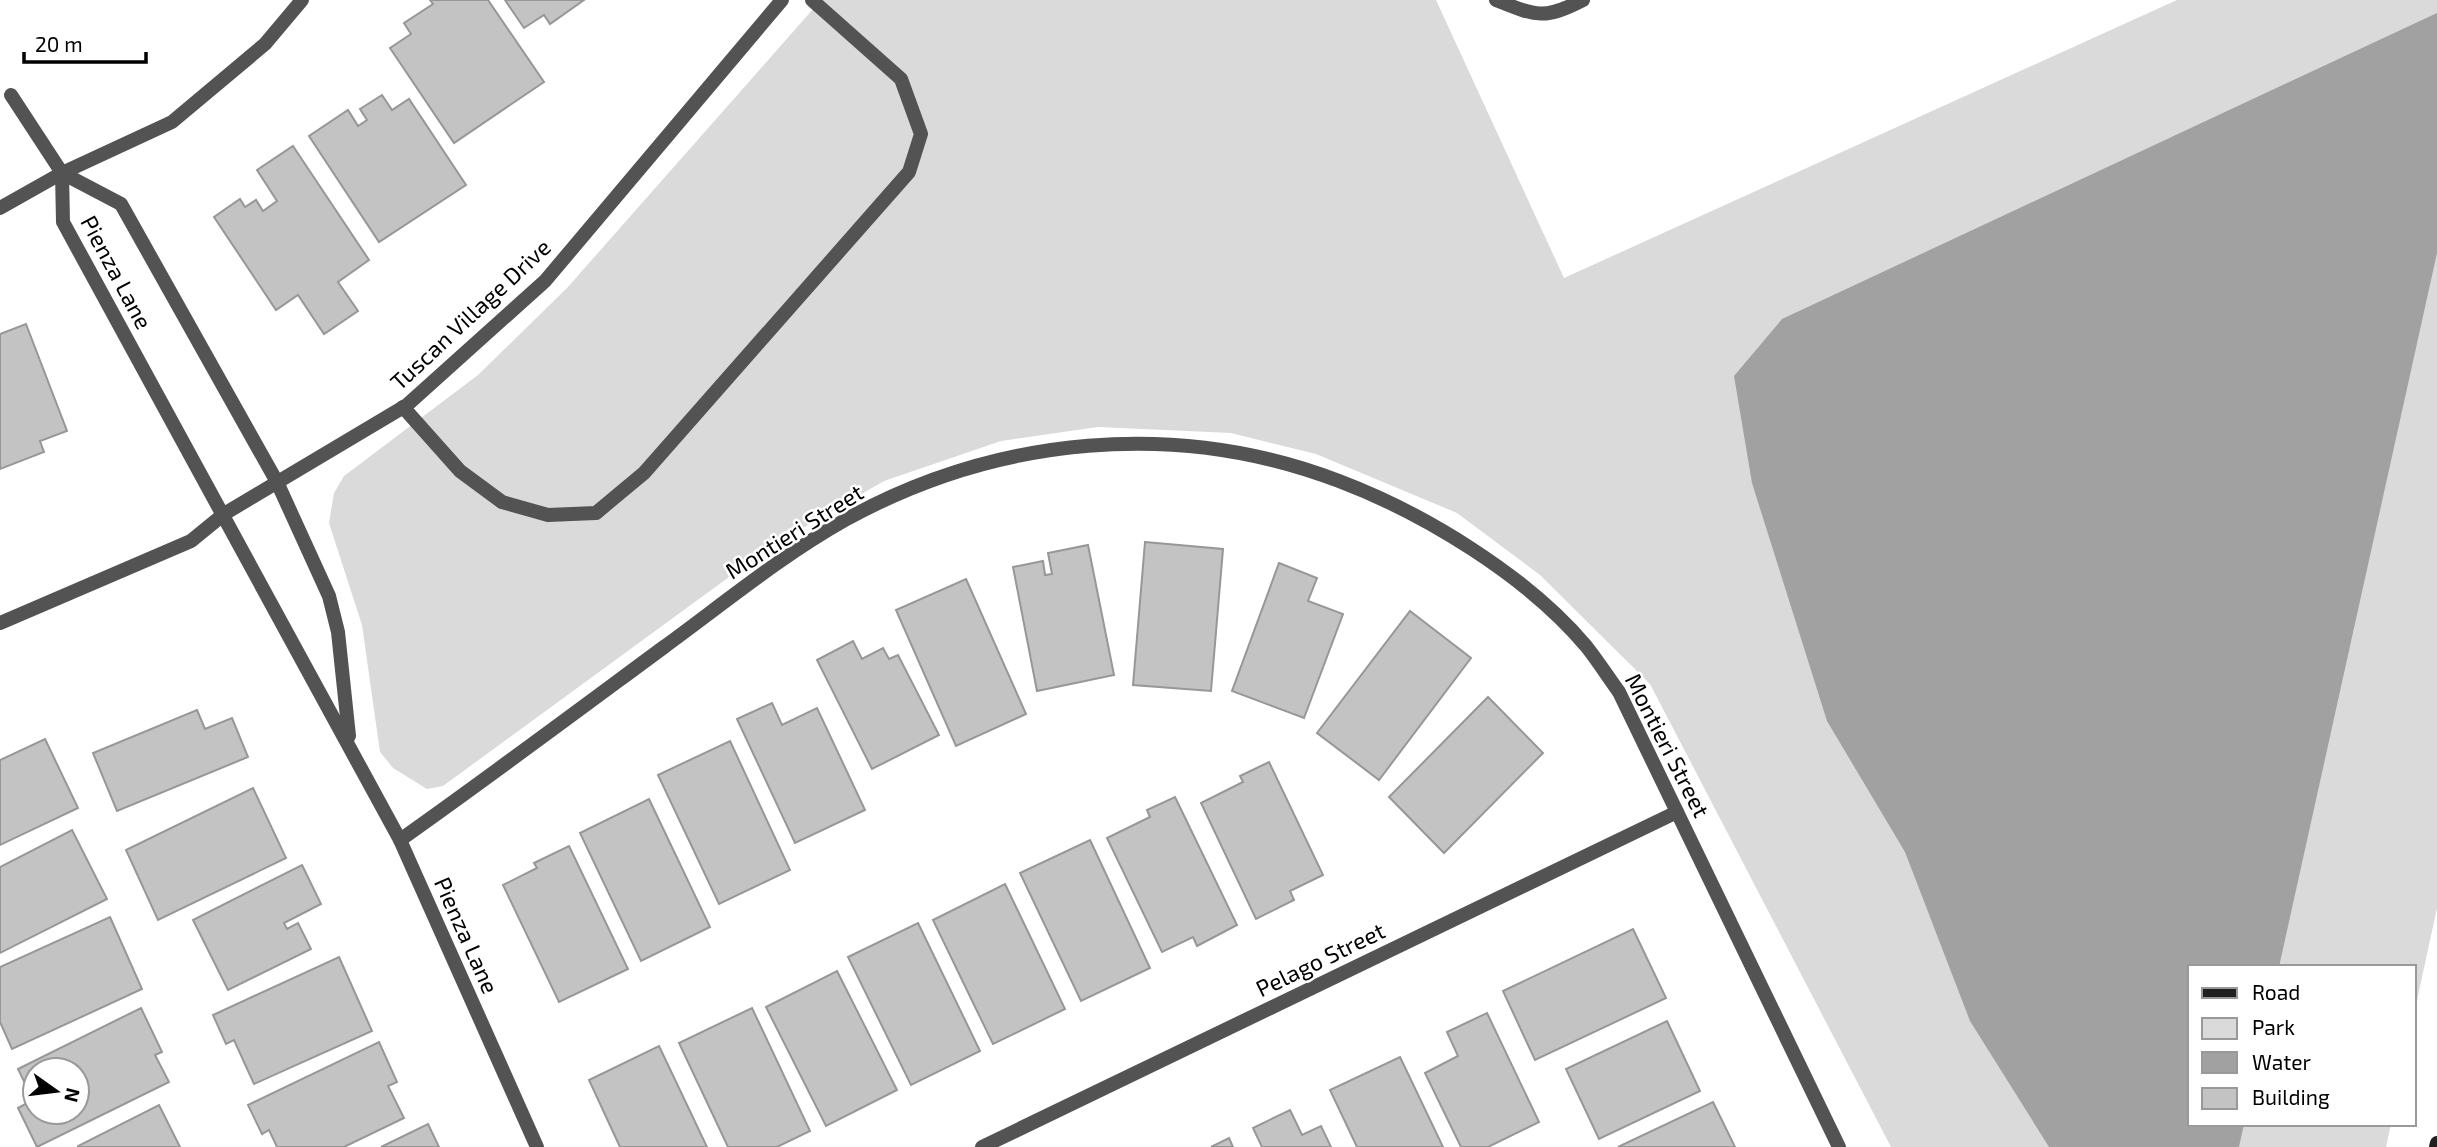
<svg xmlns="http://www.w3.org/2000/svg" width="2437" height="1147" font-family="'Exo 2',sans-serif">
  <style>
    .green { fill: #dadada }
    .water { fill: #a1a1a1 }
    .building { fill: #c3c3c3; stroke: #979797; stroke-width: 2; fill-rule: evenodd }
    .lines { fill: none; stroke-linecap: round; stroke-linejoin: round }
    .lane { stroke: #535353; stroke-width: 14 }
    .street { stroke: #535353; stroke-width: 14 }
    .secondary { stroke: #202020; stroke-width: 14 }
    .labels { text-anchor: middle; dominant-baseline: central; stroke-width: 5; stroke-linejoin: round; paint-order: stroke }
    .street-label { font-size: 23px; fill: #000; stroke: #fff }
  </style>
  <rect width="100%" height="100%" fill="#fff"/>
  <!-- green -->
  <path class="green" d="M821 0H1436L1564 278 2177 0H2437V908L2414 1014V967H2190V1124H2391L2386 1147H1891L1650 684 1540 575 1457 513 1316 454 1231 433 1098 427 1001 441 884 481 770 547 443 786 427 789 393 768 380 752 362 625 329 523 334 493 344 476 478 375 567 288Z"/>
  <!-- water -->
  <path class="water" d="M2437 13V253L2279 967H2190V1124H2244L2239 1147H2049L1970 1021 1905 852 1827 721 1752 483 1734 376 1782 319Z"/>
  <!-- building -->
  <g class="building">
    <path d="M430 0H488L544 82 454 143 390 48 411 34 404 23 433 4Z"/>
    <path d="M505 0H584L550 24 544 15 524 28Z"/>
    <path d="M382 95 392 110 409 99 466 185 379 242 309 136 348 110 358 126 367 120 360 109Z"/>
    <path d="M293 146 369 260 338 282 358 311 324 334 298 295 276 310 214 217 240 199 245 207 256 200 263 211 277 201 257 170Z"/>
    <path d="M26 324 67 431 40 441 44 452 0 469V334Z"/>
    <path d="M1145 542 1223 549 1211 691 1133 685Z"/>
    <path d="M1088 545 1114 675 1037 691 1013 567 1043 561 1045 575 1052 574 1048 553Z"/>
    <path d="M1279 563 1317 578 1308 601 1343 614 1304 718 1232 691Z"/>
    <path d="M966 579 1026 714 956 746 896 610Z"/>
    <path d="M1410 611 1471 658 1379 780 1317 733Z"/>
    <path d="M853 641 862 659 883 648 889 659 898 655 939 735 872 769 817 660Z"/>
    <path d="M1488 697 1543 753 1444 853 1389 797Z"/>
    <path d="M772 703 782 725 817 708 865 810 795 843 737 719Z"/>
    <path d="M197 710 205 729 232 718 248 757 117 811 93 753Z"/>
    <path d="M45 739 78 808 0 845V760Z"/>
    <path d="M730 741 790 870 719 904 658 775Z"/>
    <path d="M1269 762 1323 875 1290 891 1294 900 1256 919 1201 803 1243 782 1240 776Z"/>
    <path d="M253 788 286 858 158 920 126 850Z"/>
    <path d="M1175 797 1237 925 1197 946 1193 937 1162 952 1107 838 1150 817 1147 810Z"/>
    <path d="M649 799 710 927 641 961 580 833Z"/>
    <path d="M72 830 107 899 0 953V867Z"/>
    <path d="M1090 840 1150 968 1081 1001 1020 873Z"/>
    <path d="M569 846 628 969 559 1002 503 885 537 868 534 863Z"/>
    <path d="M302 865 321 904 284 923 287 929 298 923 311 949 228 990 193 920Z"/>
    <path d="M1005 884 1065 1009 993 1044 933 920Z"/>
    <path d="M110 917 142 989 12 1049 0 1022V967Z"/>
    <path d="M918 923 980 1051 911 1085 848 957Z"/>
    <path d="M1633 929 1666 998 1535 1060 1503 991Z"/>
    <path d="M339 957 372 1031 254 1084 234 1040 226 1044 213 1015Z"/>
    <path d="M837 971 897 1090 826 1126 766 1007Z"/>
    <path d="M141 1008 162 1052 155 1055 169 1082 37 1147 18 1108 33 1100 18 1069ZM35 1070H77V1112H35Z"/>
    <path d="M752 1008 810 1131 777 1147H728L679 1043Z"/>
    <path d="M1487 1013 1539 1122 1488 1147H1461L1425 1073 1458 1056 1447 1032Z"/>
    <path d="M1667 1021 1700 1091 1599 1139 1566 1069Z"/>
    <path d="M379 1042 397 1082 388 1086 404 1118 344 1147H277L269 1130 262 1134 248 1105Z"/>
    <path d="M659 1046 707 1147H620L589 1080Z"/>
    <path d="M1400 1057 1443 1147H1357L1330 1090Z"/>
    <path d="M1713 1102 1735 1147H1618Z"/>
    <path d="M159 1105 180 1147H78V1146Z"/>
    <path d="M1290 1110 1302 1135 1321 1126 1331 1147H1262L1253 1128Z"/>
    <path d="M428 1124 439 1147H381Z"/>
    <path d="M1229 1138 1233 1147H1211Z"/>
  </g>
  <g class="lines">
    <!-- lane -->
    <path class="lane" d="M403 407 460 471 502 502 548 515 596 513 644 473 909 172 921 134 901 79 812 0"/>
    <!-- street -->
    <g class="street">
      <path d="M1496 0C1536 16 1544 20 1583 0"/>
      <path d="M11 95 62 173 121 204 277 482 329 596 338 632 349 736"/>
      <path d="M62 173 63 222 400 840 537 1147"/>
      <path d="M0 208 62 173 172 122 265 44 302 0"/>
      <path d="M0 623 191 541 224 514 407 405 545 281 782 0"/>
      <path d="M400 840C489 777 576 712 664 647 723 604 781 556 845 520 997 436 1177 419 1339 481 1424 513 1527 576 1586 646 1598 661 1608 677 1619 692L1839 1147"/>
      <path d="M982 1147 1677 812"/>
    </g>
    <!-- secondary -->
    <path class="secondary" d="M2436 1147 2437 1143"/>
  </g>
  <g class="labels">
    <!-- street labels -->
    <g class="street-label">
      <text transform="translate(117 272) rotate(62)">Pienza Lane</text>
      <text transform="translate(470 314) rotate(-43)">Tuscan Village Drive</text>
      <text transform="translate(794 531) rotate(-32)">Montieri Street</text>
      <text transform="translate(1668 745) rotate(63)">Montieri Street</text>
      <text transform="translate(467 935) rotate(66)">Pienza Lane</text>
      <text transform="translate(1320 959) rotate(-26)">Pelago Street</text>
    </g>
  </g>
  <!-- legend -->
  <rect x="2188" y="965" width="228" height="161" fill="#ffffff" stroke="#999999" stroke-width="2"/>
  <rect x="2202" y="988" width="35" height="10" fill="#202020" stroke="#999999" stroke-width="2"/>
  <text x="2252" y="1000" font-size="21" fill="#000000">Road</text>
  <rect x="2202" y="1018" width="35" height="21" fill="#dadada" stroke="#999999" stroke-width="2"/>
  <text x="2252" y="1035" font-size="21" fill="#000000">Park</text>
  <rect x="2202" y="1052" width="35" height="21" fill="#a1a1a1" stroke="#999999" stroke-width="2"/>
  <text x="2252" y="1070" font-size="21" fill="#000000">Water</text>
  <rect x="2202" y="1088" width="35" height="21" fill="#c3c3c3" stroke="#999999" stroke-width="2"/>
  <text x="2252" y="1105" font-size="21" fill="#000000">Building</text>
  <!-- north arrow -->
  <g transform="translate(56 1091) rotate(104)"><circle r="33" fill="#ffffff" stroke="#999999" stroke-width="2"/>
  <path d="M0-5L12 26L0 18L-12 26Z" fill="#000000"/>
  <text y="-10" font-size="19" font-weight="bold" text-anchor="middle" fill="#000000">N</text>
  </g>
  <!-- scale -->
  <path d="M24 52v10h122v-10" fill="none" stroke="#000000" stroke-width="3.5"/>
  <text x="35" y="52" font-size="21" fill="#000000" stroke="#ffffff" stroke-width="5" paint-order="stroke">20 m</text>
</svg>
